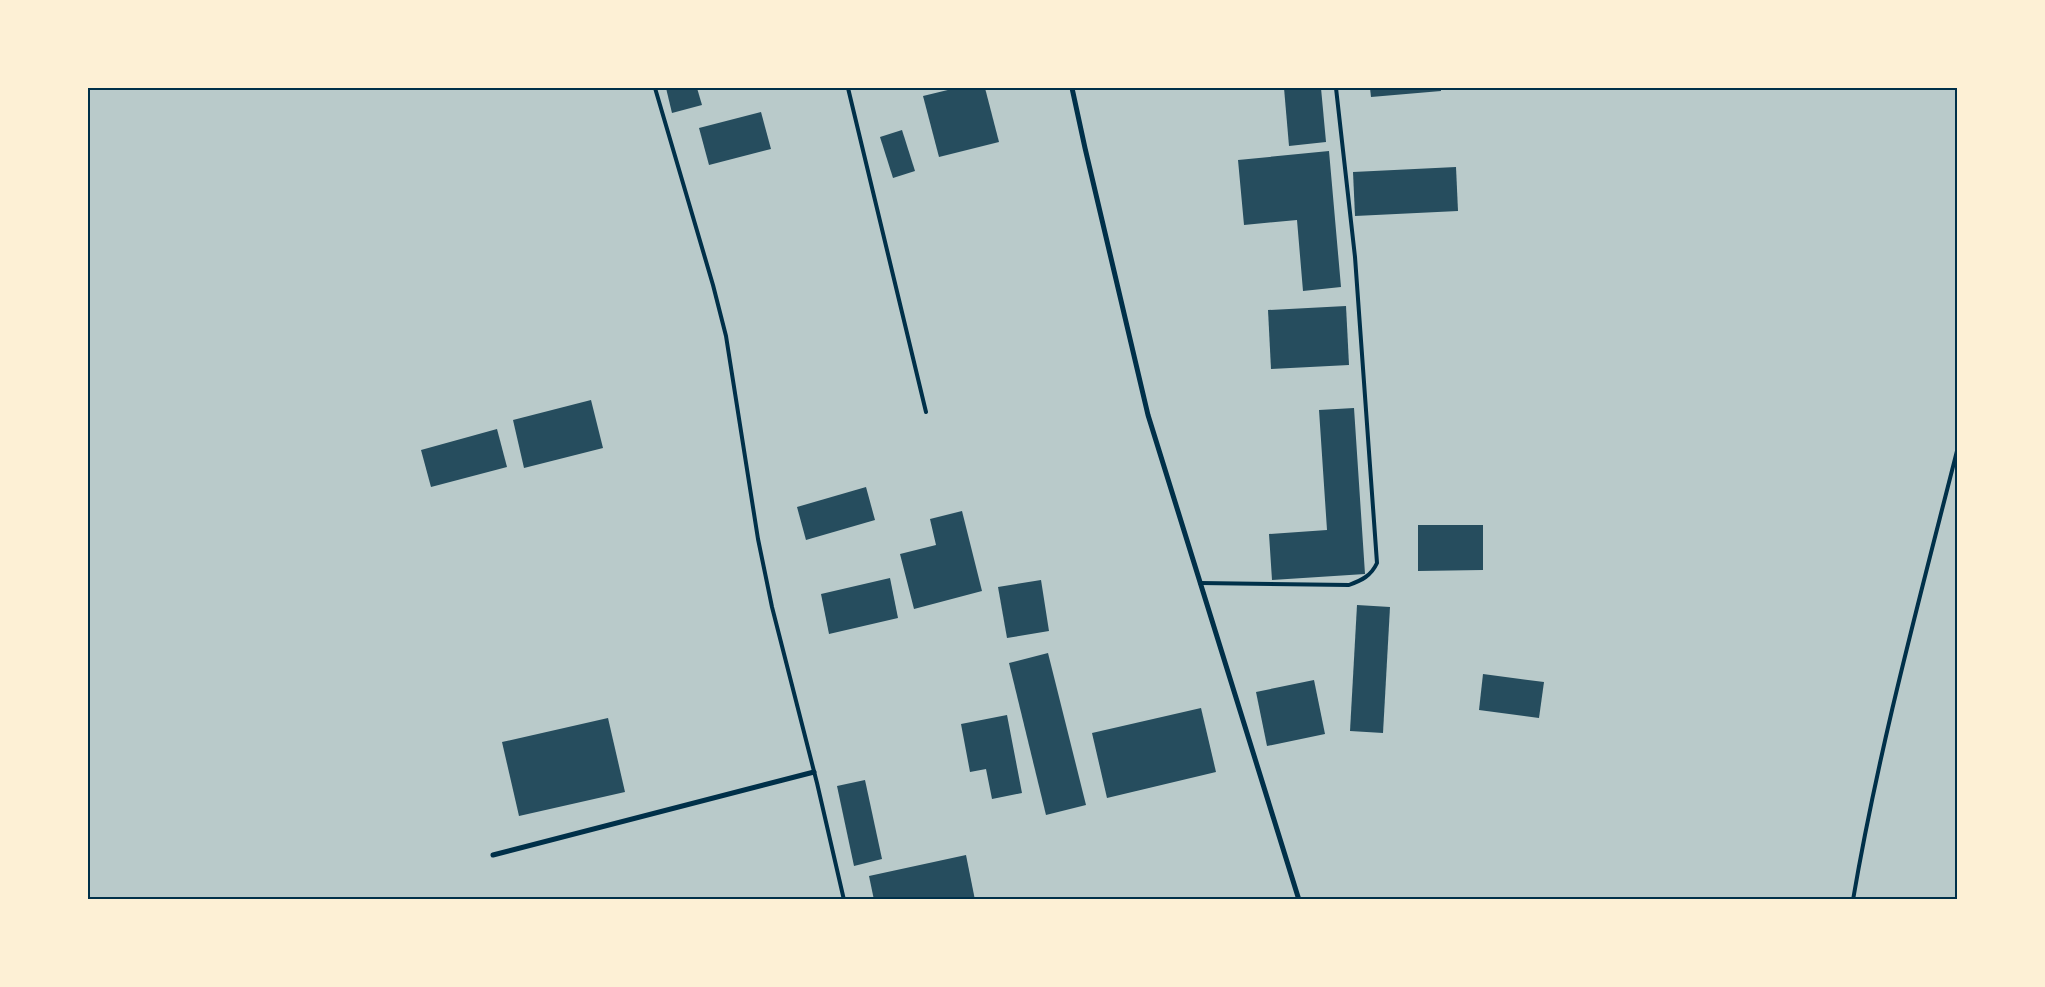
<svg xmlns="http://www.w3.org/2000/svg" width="2045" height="987" font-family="'Alegreya Sans',sans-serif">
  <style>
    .green { fill: #b9caca }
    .building { fill: #264d5e }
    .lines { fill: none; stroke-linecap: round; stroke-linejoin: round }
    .service { stroke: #003049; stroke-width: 4 }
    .minor { stroke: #003049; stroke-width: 5 }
    .neatline { fill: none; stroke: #003049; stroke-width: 2 }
  </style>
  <rect width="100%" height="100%" fill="#fdf0d5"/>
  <!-- green -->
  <path class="green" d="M88 88H1957V899L88 900Z"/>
  <!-- building -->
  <g class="building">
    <path d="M666 88H697L702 105 672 113Z"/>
    <path d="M956 88H985L999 142 939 157 923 96Z"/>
    <path d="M1284 88H1321L1326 142 1289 146Z"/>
    <path d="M1370 88H1441V91L1371 97Z"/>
    <path d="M761 112 771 149 709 165 699 128Z"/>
    <path d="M902 130 915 171 893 178 880 137Z"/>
    <path d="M1329 151 1341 287 1303 291 1297 220 1244 225 1238 160Z"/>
    <path d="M1456 167 1458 211 1355 216 1353 172Z"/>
    <path d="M1346 306 1349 365 1271 369 1268 310Z"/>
    <path d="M591 400 603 448 524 468 513 420Z"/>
    <path d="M1354 408 1365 574 1272 580 1269 534 1327 530 1319 410Z"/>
    <path d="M497 429 507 467 431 487 421 450Z"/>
    <path d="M866 487 875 520 806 540 797 507Z"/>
    <path d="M962 511 982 591 914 609 900 554 936 545 930 519Z"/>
    <path d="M1418 525H1483V570L1418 571Z"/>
    <path d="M890 578 898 618 829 634 821 594Z"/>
    <path d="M1041 580 1049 631 1007 638 998 587Z"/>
    <path d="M1357 605 1390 607 1383 733 1350 731Z"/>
    <path d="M1048 653 1086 805 1046 815 1009 663Z"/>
    <path d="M1483 674 1544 682 1539 718 1479 710Z"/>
    <path d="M1314 680 1325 734 1267 746 1256 692Z"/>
    <path d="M1201 708 1216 772 1107 798 1092 733Z"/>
    <path d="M1007 715 1022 793 992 799 986 769 970 772 961 724Z"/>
    <path d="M608 718 625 792 519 816 502 742Z"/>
    <path d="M865 780 882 859 854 866 837 786Z"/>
    <path d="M966 855 975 900H874L869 876Z"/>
  </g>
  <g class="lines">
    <!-- service -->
    <g class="service">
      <path d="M655 88 713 285 726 336 758 539 772 607 817 783 844 900"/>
      <path d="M848 88 926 412"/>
      <path d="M1200 583 1349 585C1362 580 1371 576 1377 563L1355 257 1336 88"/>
      <path d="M1853 900C1879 747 1920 597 1958 447"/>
    </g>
    <!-- minor -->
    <g class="minor">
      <path d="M1072 88 1085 148 1148 415 1299 900"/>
      <path d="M493 855 814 772"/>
    </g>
  </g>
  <!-- border -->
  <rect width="2045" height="987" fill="none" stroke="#fdf0d5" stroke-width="178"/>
  <rect x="89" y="89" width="1867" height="809" class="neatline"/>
</svg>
